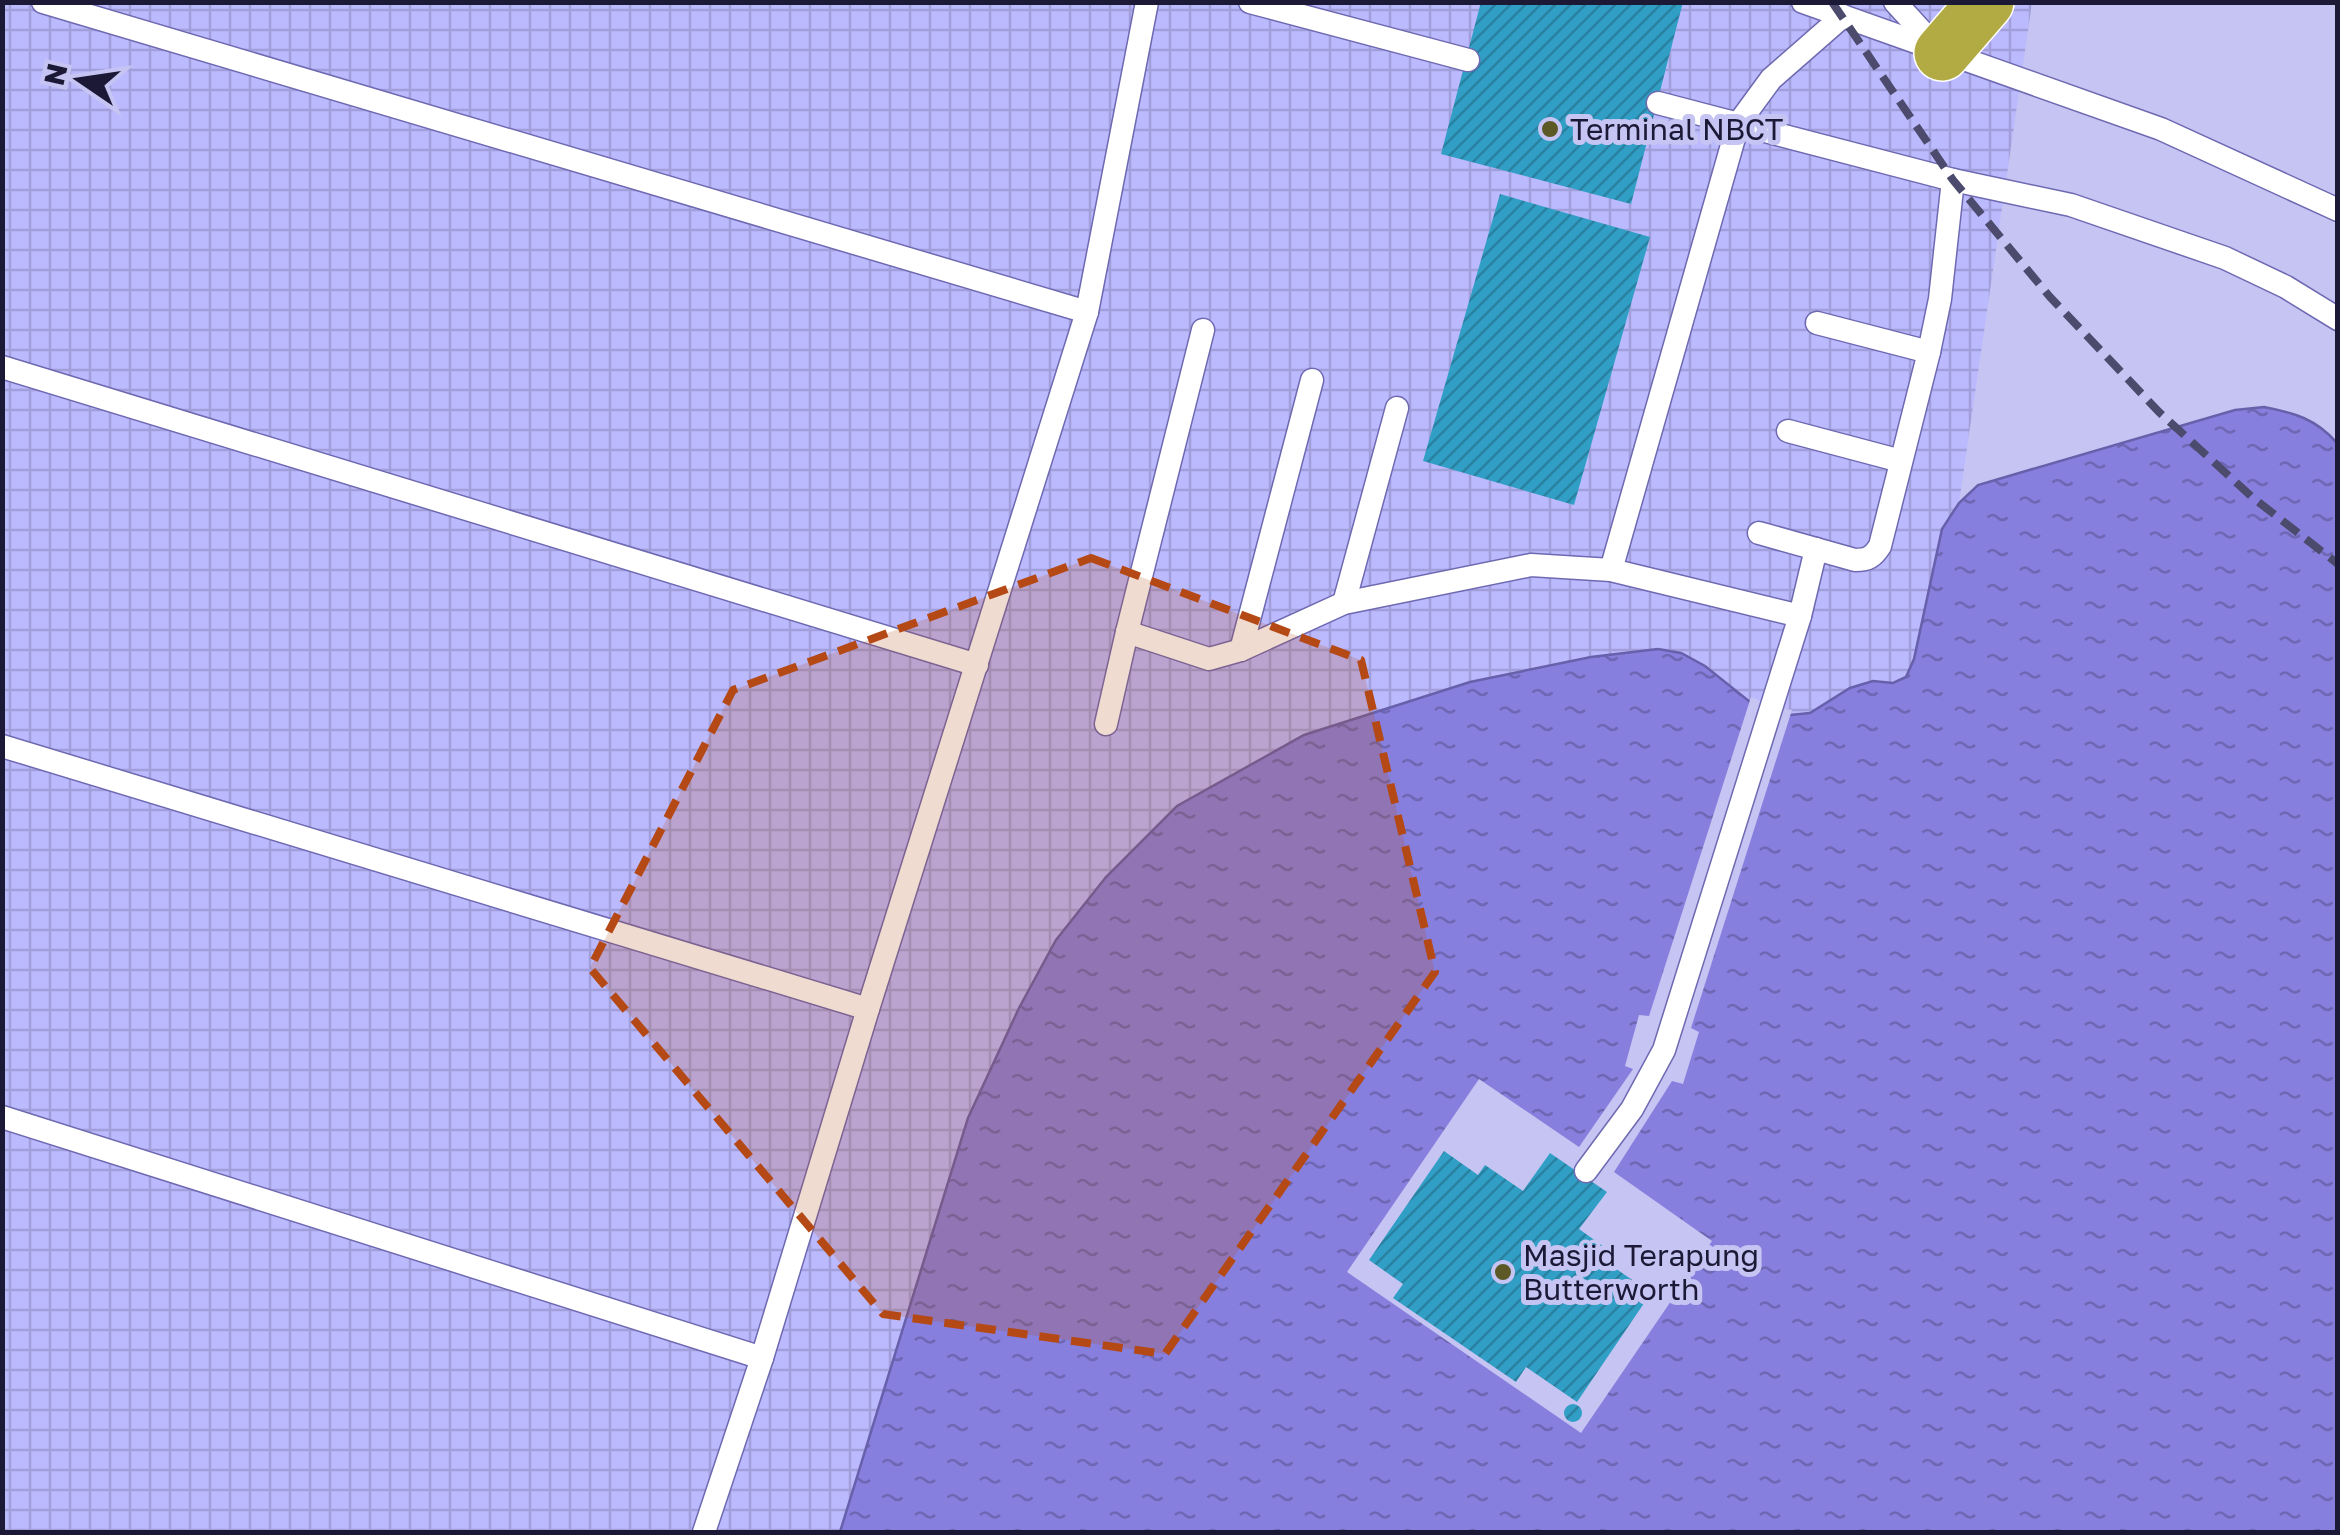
<svg xmlns="http://www.w3.org/2000/svg" width="2340" height="1535" font-family="'Golos Text',sans-serif">
  <style>
    .industrial { fill: url(#industrial-grid) }
    .water { fill: url(#water-ripples); stroke: #6760ab; stroke-width: 2.5 }
    .pier { fill: #c5c4f3 }
    .building { fill: url(#building-hatch) }
    .lines { fill: none; stroke-linecap: round; stroke-linejoin: round }
    .service-casing { stroke: #6e69b1; stroke-width: 25 }
    .motorway-casing { stroke: #fff; stroke-width: 58 }
    .service { stroke: #fff; stroke-width: 22 }
    .motorway { stroke: #b2ab44; stroke-width: 55 }
    .rail { stroke: #4d4b6d; stroke-width: 8; stroke-dasharray: 20 10; stroke-linecap: butt }
    .marked { fill: #b54916; fill-opacity: 0.2; stroke: #b54916; stroke-width: 8; stroke-dasharray: 20 12; stroke-linejoin: round }
    .poi-dot { fill: #5c5926; stroke: #c5c4f3; stroke-width: 4 }
    .labels { text-anchor: middle; dominant-baseline: central; stroke-width: 10; stroke-linejoin: round; paint-order: stroke }
    .poi-label { font-size: 30px; fill: #1c1936; stroke: #c5c4f3; text-anchor: start }
  </style>
  <defs>
    <pattern id="industrial-grid" width="8" height="8" patternUnits="userSpaceOnUse" patternTransform="scale(2.5)"><rect width="8" height="8" fill="#bcbafe"/><path d="M0 4h8M4 0v8" fill="none" stroke="#a19fda"/></pattern>
    <pattern id="water-ripples" width="26" height="14" patternUnits="userSpaceOnUse" patternTransform="scale(2.5)"><rect width="26" height="14" fill="#877fdd"/><path d="M2 4q2-2 4 0t4 0M15 11q2-2 4 0t4 0" fill="none" stroke="#6e67b4"/></pattern>
    <pattern id="building-hatch" width="6" height="6" patternUnits="userSpaceOnUse" patternTransform="scale(2.5)"><rect width="6" height="6" fill="#319fc5"/><path d="M-1 1l2-2M0 6l6-6M5 7l2-2" fill="none" stroke="#2981a1"/></pattern>
  </defs>
  <rect width="100%" height="100%" fill="#c5c4f3"/>
  <!-- industrial -->
  <path class="industrial" d="M3 3H2032L1959 503 1942 529 1914 659 1906 677 1893 683 1873 681 1810 713 1791 715 1750 702 1705 666 1658 649 1591 657 1470 682 1304 735 1177 806 1056 940 1019 1008 968 1118 840 1532H3Z"/>
  <!-- water -->
  <path class="water" d="M2264 407C2295 413 2316 419 2337 443V1532H840L968 1118 1019 1008 1056 940 1106 877 1177 806 1304 735 1470 682 1591 657 1658 649 1681 653 1705 666 1750 702 1790 715 1810 713 1850 688 1873 681 1893 683 1906 677 1914 659 1942 529 1959 503 1978 485 2235 410Z"/>
  <!-- pier -->
  <path class="pier" d="M1751 697 1772 706 1792 710 1691 1028 1699 1032 1683 1084 1672 1081 1614 1172 1712 1241 1581 1433 1347 1272 1479 1079 1579 1147 1633 1069 1625 1066 1639 1015 1649 1016Z"/>
  <!-- building -->
  <g class="building">
    <path d="M1481 2H1683L1631 204 1441 154Z"/>
    <path d="M1500 194 1650 237 1574 505 1423 461Z"/>
    <path d="M1444 1151 1478 1175 1485 1165 1523 1191 1550 1153 1607 1192 1579 1229 1607 1249 1602 1259 1651 1293 1577 1402 1526 1367 1516 1382 1393 1298 1403 1284 1369 1260Z"/>
    <circle cx="1573" cy="1413" r="9"/>
  </g>
  <g class="lines">
    <!-- service casing -->
    <g class="service-casing">
      <g id="service">
        <path d="M43 2 1087 312"/>
        <path d="M1250 2 1468 60"/>
        <path d="M1803 2 2161 129 2338 210"/>
        <path d="M1895 2 1936 47"/>
        <path d="M1658 103 1953 180 2071 205 2225 258 2286 287 2338 319"/>
        <path d="M1817 323 1929 352"/>
        <path d="M2 367 977 665"/>
        <path d="M1788 431 1901 461"/>
        <path d="M1759 533 1855 560C1868 560 1873 557 1880 546L1929 352 1940 299 1953 180"/>
        <path d="M1611 570 1738 124 1771 79 1843 16"/>
        <path d="M1344 603 1397 408"/>
        <path d="M1800 616 1816 549"/>
        <path d="M1127 632 1209 659 1241 650 1344 603 1531 565 1611 570 1800 616 1664 1050 1632 1109 1586 1171"/>
        <path d="M1241 650 1312 380"/>
        <path d="M1106 724 1127 632 1203 330"/>
        <path d="M2 746 868 1009"/>
        <path d="M2 1117 762 1358"/>
        <path d="M704 1532 762 1358 868 1009 1087 312 1147 2"/>
      </g>
    </g>
    <!-- motorway casing -->
    <g class="motorway-casing">
      <path id="motorway" d="M1942 53 1986 2"/>
    </g>
    <!-- service -->
    <use href="#service" class="service"/>
    <!-- motorway -->
    <use href="#motorway" class="motorway"/>
    <!-- rail -->
    <path class="rail" d="M1832 2 1953 180 2050 297 2159 412 2252 497 2338 564"/>
  </g>
  <!-- marked area -->
  <path class="marked" d="M1091 558 1361 660 1435 972 1165 1354 883 1314 590 968 733 690Z"/>
  <!-- markers -->
  <g class="poi-dot">
    <circle cx="1550" cy="129" r="10"/>
    <circle cx="1503" cy="1272" r="10"/>
  </g>
  <g class="labels">
    <!-- poi labels -->
    <g class="poi-label">
      <text x="1570" y="129">Terminal NBCT</text>
      <text x="1523" y="1255">Masjid Terapung<tspan x="1523" dy="34">Butterworth</tspan></text>
    </g>
  </g>
  <!-- border -->
  <rect width="2340" height="1535" fill="none" stroke="#1c1936" stroke-width="10"/>
  <!-- north arrow -->
  <g transform="translate(80 80) rotate(283)" stroke="#c5c4f3" stroke-width="8" paint-order="stroke">
  <path d="M0-8L18 38L0 25L-18 38Z" fill="#1c1936"/>
  <text y="-15" font-size="28" font-weight="bold" text-anchor="middle" fill="#1c1936">N</text>
  </g>
</svg>
